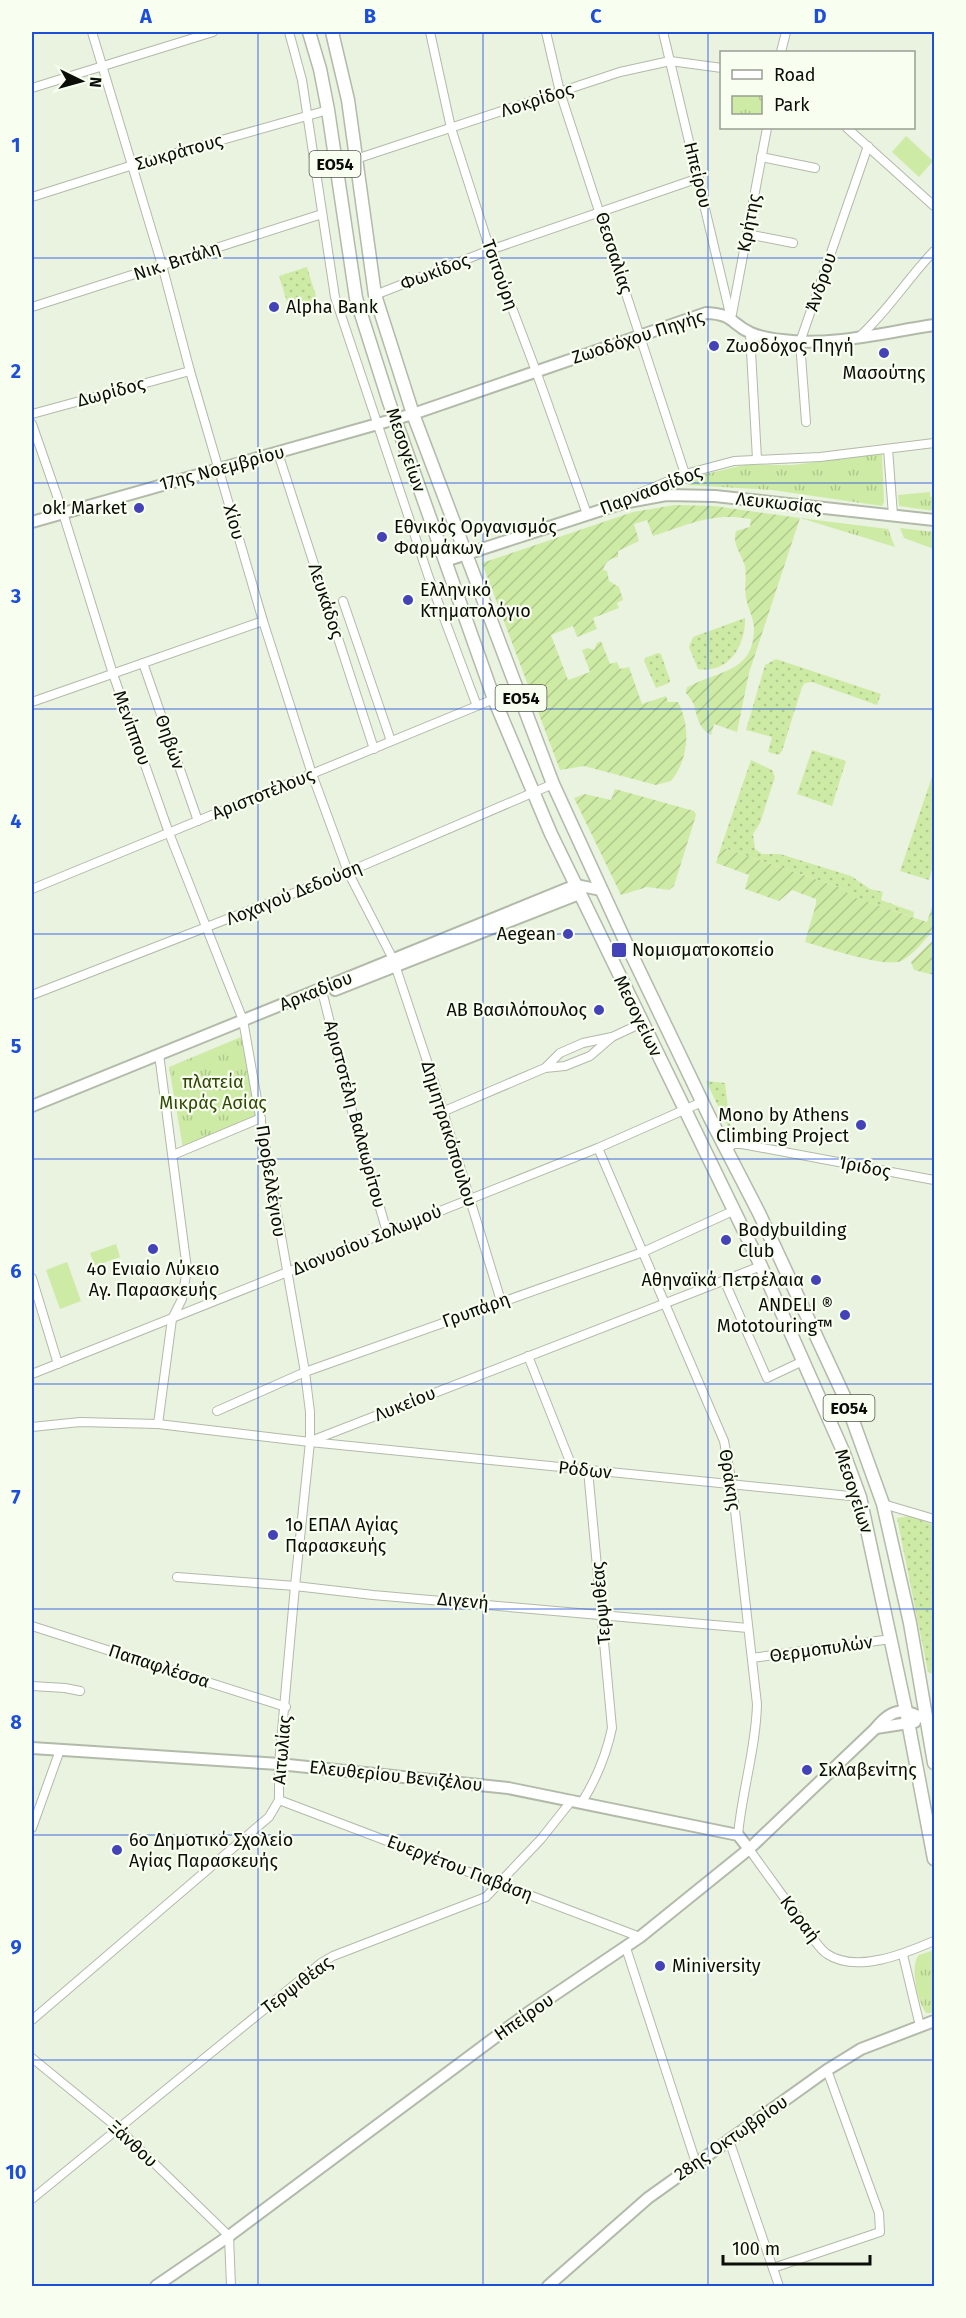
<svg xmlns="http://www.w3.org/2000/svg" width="966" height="2318" font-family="'Fira Sans',sans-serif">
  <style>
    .grass { fill: url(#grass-dots) }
    .park { fill: url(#park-tufts) }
    .garden { fill: url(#garden-furrows) }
    .pitch { fill: #ceeba5 }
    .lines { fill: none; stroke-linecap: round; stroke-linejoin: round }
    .street-casing { stroke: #b2baa9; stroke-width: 10 }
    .secondary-casing { stroke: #b2baa9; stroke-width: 14 }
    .primary-casing { stroke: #b2baa9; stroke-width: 15 }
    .street { stroke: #fff; stroke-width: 8 }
    .secondary { stroke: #fff; stroke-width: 10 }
    .primary { stroke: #fff; stroke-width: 12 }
    .grid { fill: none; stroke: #1d4ed8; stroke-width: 1.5; stroke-opacity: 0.55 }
    .poi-dot { fill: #4342b7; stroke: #f8fff0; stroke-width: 2 }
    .labels { text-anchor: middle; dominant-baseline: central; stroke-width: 4.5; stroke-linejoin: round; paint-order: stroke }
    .shield { fill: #f8fff0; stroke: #52564e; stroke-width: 1.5 }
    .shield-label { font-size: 16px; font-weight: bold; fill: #0b0d08 }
    .street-label { font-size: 18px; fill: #0b0d08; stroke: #f8fff0 }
    .poi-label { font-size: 18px; fill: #0b0d08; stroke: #f8fff0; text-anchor: start }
    .park-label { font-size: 18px; fill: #324705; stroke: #f8fff0 }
    .neatline { fill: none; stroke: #1d4ed8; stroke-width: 2 }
    .grid-label { font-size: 20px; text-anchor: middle; font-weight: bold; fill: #1d4ed8 }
  </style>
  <defs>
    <pattern id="grass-dots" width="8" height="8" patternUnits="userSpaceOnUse" patternTransform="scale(1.5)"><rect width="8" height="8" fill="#ceeba5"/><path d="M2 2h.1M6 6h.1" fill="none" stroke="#b0c88d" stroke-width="1.8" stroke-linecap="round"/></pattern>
    <pattern id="park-tufts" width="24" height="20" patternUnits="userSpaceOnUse" patternTransform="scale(1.5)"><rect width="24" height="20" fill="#ceeba5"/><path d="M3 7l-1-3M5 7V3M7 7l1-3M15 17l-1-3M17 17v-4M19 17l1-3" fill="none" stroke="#b0c88d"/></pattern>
    <pattern id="garden-furrows" width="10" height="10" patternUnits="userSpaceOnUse" patternTransform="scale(1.5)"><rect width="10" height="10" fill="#ceeba5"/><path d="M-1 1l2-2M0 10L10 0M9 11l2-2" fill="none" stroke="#b0c88d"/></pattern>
  </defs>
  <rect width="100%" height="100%" fill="#eaf2e0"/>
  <!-- grass -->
  <g class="grass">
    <path d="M307 267 318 303 290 312 279 276Z"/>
    <path d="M745 618C746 645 729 674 698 669L689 647 693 637Z"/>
    <path d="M658 653 661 654 670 680 669 683 656 688 644 661 645 658Z"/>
    <path d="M776 659 881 694 877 705 812 682 805 683 802 687 782 751 779 755 768 752 772 737 746 730 765 665Z"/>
    <path d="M812 750 846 761 832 806 797 794Z"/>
    <path d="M751 760 772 770 775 777 760 823 753 834 755 849 762 854H780L851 876 870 889 883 892 881 900 914 912 913 917 849 896 844 889 721 847Z"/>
    <path d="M934 771V863L929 880 900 871Z"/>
    <path d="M706 1081 725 1083 730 1125 740 1132 738 1139 733 1137Z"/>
    <path d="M909 1516 934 1525V1675L928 1672 897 1518Z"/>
  </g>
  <!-- park -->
  <g class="park">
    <path d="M882 454 884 502 882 506 772 490 688 485 686 482 689 478 744 465H792Z"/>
    <path d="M930 492V497L934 496V511L899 506 898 495Z"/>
    <path d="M800 518 888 529 895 547Z"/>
    <path d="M900 528 934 532V549L904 538Z"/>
    <path d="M241 1037 257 1116 183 1148 169 1067Z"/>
    <path d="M934 1950V2013H926C918 2003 909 1965 919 1955Z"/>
  </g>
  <!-- garden -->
  <g class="garden">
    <path d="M675 505 714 506 800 518 749 673 737 732 714 724 711 735C698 727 698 719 694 705 692 700 689 697 686 693L687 687 690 686C718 671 754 672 754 629 754 618 748 609 746 598 744 587 747 576 745 566 741 553 732 545 736 531L750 527 751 519C712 512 690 524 653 536L647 520 634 524 639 541 618 551V557C610 558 605 562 603 570L607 571 609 581 619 587 623 600 617 603 619 608 593 618 597 629 577 637 573 626 551 635 568 680 590 672 582 650 588 648 594 650 597 643 601 641 610 664 617 662 620 669 629 667 642 704 666 696 668 702H678C691 727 689 759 671 781L656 785 584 766 560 770 482 563 633 512Z"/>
    <path d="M615 789 694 811 696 815 674 886 669 890 647 887 621 895 574 798 585 794 611 800Z"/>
    <path d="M721 847 844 889 850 896 927 922 934 900V929C927 938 911 957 901 961 884 968 824 947 805 942L816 904V899L792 890 779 901 745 889 749 875 716 863Z"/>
    <path d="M934 939V975L914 970 911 962Z"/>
  </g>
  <!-- pitch -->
  <g class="pitch">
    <path d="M906 136 933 161 919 177 892 152Z"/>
    <path d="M116 1244 120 1257 95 1266 90 1253Z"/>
    <path d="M67 1262 81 1301 60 1309 46 1270Z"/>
  </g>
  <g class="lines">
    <!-- street casing -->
    <g class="street-casing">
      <g id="street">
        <path d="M92 32 162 265 190 371 263 621 312 774 348 872 393 959 435 1085 501 1301"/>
        <path d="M289 32 302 80 335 297 429 578 477 706"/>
        <path d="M430 32 451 128 490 250 536 371 587 514"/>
        <path d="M546 32 560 92 685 474"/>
        <path d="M663 32 731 318"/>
        <path d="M781 52 786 32"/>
        <path d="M32 88 213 32"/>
        <path d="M847 128 934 206"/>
        <path d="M761 157 815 168"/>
        <path d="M356 159 620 72 670 61 722 68"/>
        <path d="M32 197 133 165 328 110"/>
        <path d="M747 234 793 243"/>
        <path d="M375 295 490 250 699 178"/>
        <path d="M32 307 322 214"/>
        <path d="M732 314 767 128"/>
        <path d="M750 333 757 459"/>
        <path d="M859 337C888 311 908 278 934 251"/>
        <path d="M32 414 190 371"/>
        <path d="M806 422 800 342 868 146"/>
        <path d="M32 424 63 513 113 674 169 833 243 1020 305 1372 310 1412V1442L295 1586 279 1764V1800L269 1817 32 2020"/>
        <path d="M888 449 893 515"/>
        <path d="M278 453 374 749"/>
        <path d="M626 500 635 495 685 474 734 461 820 457 934 443"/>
        <path d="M343 601 391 741"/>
        <path d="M143 663 198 821"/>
        <path d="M32 702 263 621"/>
        <path d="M32 889 494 699"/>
        <path d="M32 995 348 872 553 784"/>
        <path d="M323 995 353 1115 387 1232"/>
        <path d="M545 1068 560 1053 583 1043 612 1037 642 1023"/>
        <path d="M442 1112 545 1068 565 1066 590 1056 612 1037"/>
        <path d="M598 1148 724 1441 732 1484 757 1704C756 1748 742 1791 738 1835"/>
        <path d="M725 1149 734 1144H742L934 1180"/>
        <path d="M173 1155 261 1118"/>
        <path d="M32 1278 58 1364"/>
        <path d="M724 1280 767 1378 803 1361"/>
        <path d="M528 1356 573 1469"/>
        <path d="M32 1374 598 1148 702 1102"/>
        <path d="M217 1411 305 1372 643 1252 735 1210"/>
        <path d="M158 1424 172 1319 182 1299 187 1269 159 1054"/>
        <path d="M32 1427 80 1422 158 1424 310 1442 860 1497"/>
        <path d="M311 1441 761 1266"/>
        <path d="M883 1504 934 1519"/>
        <path d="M177 1577 295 1586 373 1595 748 1628"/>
        <path d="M32 1626 286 1707"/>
        <path d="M752 1658 891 1639"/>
        <path d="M32 1686 65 1688 80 1691"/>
        <path d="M279 1800 640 1937"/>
        <path d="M582 1802C597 1778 606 1756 612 1728L588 1470"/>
        <path d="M32 1828 60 1750"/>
        <path d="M749 1849C766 1873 784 1897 801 1921 808 1931 817 1947 827 1954 857 1974 906 1953 934 1941"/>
        <path d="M626 1948 696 2163"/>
        <path d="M903 1955 920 2026"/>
        <path d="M32 2058 119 2129 229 2236 231 2286"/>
        <path d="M729 2140 779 2286"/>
        <path d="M32 2199 321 1963 333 1956 486 1897 541 1839 572 1800"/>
        <path d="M773 2268 880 2232 879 2213 827 2070"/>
      </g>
    </g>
    <!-- secondary casing -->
    <g class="secondary-casing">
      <g id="secondary">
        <path d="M32 522 413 414 706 313C735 314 730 324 751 333 760 337 773 339 782 340 830 347 886 332 934 325"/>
        <path d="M445 561 623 503 666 495 715 496 934 520"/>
        <path d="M335 990 579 894"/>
        <path d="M32 1106 576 885 601 890"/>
        <path d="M876 1728 915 1722"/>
        <path d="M32 1748 279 1764 508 1788 738 1835 749 1849"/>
        <path d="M156 2286 229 2236 529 2012 640 1937 749 1849 876 1728C897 1702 909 1712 934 1723"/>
        <path d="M548 2286 648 2198 827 2070 861 2049 934 2021"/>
      </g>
    </g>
    <!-- primary casing -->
    <g class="primary-casing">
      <g id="primary">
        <path d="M309 32 320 69 328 110 356 298 389 402 494 699 551 834 761 1266 843 1451 860 1497 906 1711 934 1859"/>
        <path d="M332 32 348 100 375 295 413 414 553 784 626 943 710 1118 759 1213 844 1396 883 1504 910 1623 934 1763"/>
      </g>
    </g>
    <!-- street -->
    <use href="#street" class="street"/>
    <!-- secondary -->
    <use href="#secondary" class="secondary"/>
    <!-- primary -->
    <use href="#primary" class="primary"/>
  </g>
  <!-- grid -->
  <path class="grid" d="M258 32V2286M483 32V2286M708 32V2286M32 258H934M32 483H934M32 709H934M32 934H934M32 1159H934M32 1384H934M32 1609H934M32 1835H934M32 2060H934"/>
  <!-- markers -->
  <g class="poi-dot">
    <circle cx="274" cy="307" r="6"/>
    <circle cx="714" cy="346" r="6"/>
    <circle cx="884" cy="353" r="6"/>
    <circle cx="139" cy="508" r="6"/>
    <circle cx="382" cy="537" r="6"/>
    <circle cx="408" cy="600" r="6"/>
    <circle cx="568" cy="934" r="6"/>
    <rect x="611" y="942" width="16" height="16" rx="3"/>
    <circle cx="599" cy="1010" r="6"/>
    <circle cx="861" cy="1125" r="6"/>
    <circle cx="726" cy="1240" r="6"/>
    <circle cx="153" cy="1249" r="6"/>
    <circle cx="816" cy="1280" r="6"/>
    <circle cx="845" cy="1315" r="6"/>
    <circle cx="273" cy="1535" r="6"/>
    <circle cx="807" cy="1770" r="6"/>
    <circle cx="117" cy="1850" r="6"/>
    <circle cx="660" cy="1966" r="6"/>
  </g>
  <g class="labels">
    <!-- shield labels -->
    <g class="shield">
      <rect x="309.5" y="151" width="51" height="26" rx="4.5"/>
      <rect x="495.5" y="685" width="51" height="26" rx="4.5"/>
      <rect x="823.5" y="1395" width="51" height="26" rx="4.5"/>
    </g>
    <g class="shield-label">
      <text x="335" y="164">ΕΟ54</text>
      <text x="521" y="698">ΕΟ54</text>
      <text x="849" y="1408">ΕΟ54</text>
    </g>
    <!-- street labels -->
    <g class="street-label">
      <text transform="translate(537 100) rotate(-18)">Λοκρίδος</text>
      <text transform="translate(179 152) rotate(-16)">Σωκράτους</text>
      <text transform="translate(698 175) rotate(76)">Ηπείρου</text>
      <text transform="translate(749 223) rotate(-79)">Κρήτης</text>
      <text transform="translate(614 253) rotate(72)">Θεσσαλίας</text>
      <text transform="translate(177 261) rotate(-18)">Νικ. Βιτάλη</text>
      <text transform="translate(435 272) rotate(-21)">Φωκίδος</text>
      <text transform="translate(500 275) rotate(70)">Τσιτούρη</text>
      <text transform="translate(821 282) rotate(-71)">Άνδρου</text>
      <text transform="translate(638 337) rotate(-18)">Ζωοδόχου Πηγής</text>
      <text transform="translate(111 392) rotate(-15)">Δωρίδος</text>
      <text transform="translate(406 450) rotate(71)">Μεσογείων</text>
      <text transform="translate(222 468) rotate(-15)">17ης Νοεμβρίου</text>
      <text transform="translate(651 490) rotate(-21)">Παρνασσίδος</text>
      <text transform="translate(779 503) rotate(6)">Λευκωσίας</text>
      <text transform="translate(234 522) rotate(74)">Χίου</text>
      <text transform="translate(326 601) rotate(72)">Λευκάδος</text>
      <text transform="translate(132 728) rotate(70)">Μενίππου</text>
      <text transform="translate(170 742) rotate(71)">Θηβών</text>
      <text transform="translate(263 794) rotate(-22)">Αριστοτέλους</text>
      <text transform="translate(294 893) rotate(-22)">Λοχαγού Δεδούση</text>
      <text transform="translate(316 991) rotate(-22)">Αρκαδίου</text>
      <text transform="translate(638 1016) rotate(64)">Μεσογείων</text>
      <text transform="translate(355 1114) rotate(75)">Αριστοτέλη Βαλαωρίτου</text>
      <text transform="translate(449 1134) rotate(73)">Δημητρακόπουλου</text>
      <text transform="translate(865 1167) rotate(11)">Ίριδος</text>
      <text transform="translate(271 1181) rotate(81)">Προβελλέγιου</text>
      <text transform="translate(367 1240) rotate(-22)">Διονυσίου Σολωμού</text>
      <text transform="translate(476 1310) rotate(-20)">Γρυπάρη</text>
      <text transform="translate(405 1404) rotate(-22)">Λυκείου</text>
      <text transform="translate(585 1470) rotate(6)">Ρόδων</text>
      <text transform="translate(730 1480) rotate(81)">Θράκης</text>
      <text transform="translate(854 1491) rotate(72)">Μεσογείων</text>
      <text transform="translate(463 1601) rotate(5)">Διγενή</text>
      <text transform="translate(601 1603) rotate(-95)">Τερψιθέας</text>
      <text transform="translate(821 1649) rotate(-8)">Θερμοπυλών</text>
      <text transform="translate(159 1666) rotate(18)">Παπαφλέσσα</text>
      <text transform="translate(282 1750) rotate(-85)">Αιτωλίας</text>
      <text transform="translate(396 1776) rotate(6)">Ελευθερίου Βενιζέλου</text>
      <text transform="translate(460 1868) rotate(21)">Ευεργέτου Γιαβάση</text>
      <text transform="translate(800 1919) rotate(53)">Κοραή</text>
      <text transform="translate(297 1985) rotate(-37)">Τερψιθέας</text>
      <text transform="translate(524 2017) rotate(-35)">Ηπείρου</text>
      <text transform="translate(731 2138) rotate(-35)">28ης Οκτωβρίου</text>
      <text transform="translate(133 2144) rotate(43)">Ξάνθου</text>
    </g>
    <!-- poi labels -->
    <g class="poi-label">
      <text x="286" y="307">Alpha Bank</text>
      <text x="726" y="346">Ζωοδόχος Πηγή</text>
      <text x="884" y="373" text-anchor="middle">Μασούτης</text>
      <text x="127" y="508" text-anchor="end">ok! Market</text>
      <text x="394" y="527">Εθνικός Οργανισμός<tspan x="394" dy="21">Φαρμάκων</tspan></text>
      <text x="420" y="590">Ελληνικό<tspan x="420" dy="21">Κτηματολόγιο</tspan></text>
      <text x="556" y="934" text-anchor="end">Aegean</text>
      <text x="632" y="950">Νομισματοκοπείο</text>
      <text x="587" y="1010" text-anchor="end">ΑΒ Βασιλόπουλος</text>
      <text x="849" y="1115" text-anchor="end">Mono by Athens<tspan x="849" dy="21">Climbing Project</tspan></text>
      <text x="738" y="1230">Bodybuilding<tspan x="738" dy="21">Club</tspan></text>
      <text x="153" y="1269" text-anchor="middle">4ο Ενιαίο Λύκειο<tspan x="153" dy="21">Αγ. Παρασκευής</tspan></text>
      <text x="804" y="1280" text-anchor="end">Αθηναϊκά Πετρέλαια</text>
      <text x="833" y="1305" text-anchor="end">ANDELI ®<tspan x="833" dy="21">Mototouring™</tspan></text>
      <text x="285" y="1525">1ο ΕΠΑΛ Αγίας<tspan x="285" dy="21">Παρασκευής</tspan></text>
      <text x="819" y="1770">Σκλαβενίτης</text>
      <text x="129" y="1840">6ο Δημοτικό Σχολείο<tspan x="129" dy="21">Αγίας Παρασκευής</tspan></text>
      <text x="672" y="1966">Miniversity</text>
    </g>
    <!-- park labels -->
    <g class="park-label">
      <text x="213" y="1082">πλατεία<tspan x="213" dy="21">Μικράς Ασίας</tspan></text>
    </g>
  </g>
  <!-- border -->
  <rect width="966" height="2318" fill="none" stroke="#f8fff0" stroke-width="66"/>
  <!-- legend -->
  <rect x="720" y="51" width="195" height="78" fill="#f8fff0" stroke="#999e93" stroke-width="1.5"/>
  <rect x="732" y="70" width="30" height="9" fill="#ffffff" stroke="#999e93" stroke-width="1.5"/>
  <text x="774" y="81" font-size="18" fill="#0b0d08">Road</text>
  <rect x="732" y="96" width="30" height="18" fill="url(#park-tufts)" stroke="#999e93" stroke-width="1.5"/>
  <text x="774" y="111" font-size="18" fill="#0b0d08">Park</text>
  <!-- north arrow -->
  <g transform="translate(81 81) rotate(95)" stroke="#f8fff0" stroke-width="4.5" paint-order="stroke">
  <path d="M0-4.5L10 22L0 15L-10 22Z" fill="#0b0d08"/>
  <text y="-9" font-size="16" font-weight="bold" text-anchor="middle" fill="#0b0d08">N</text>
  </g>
  <!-- scale -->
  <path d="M723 2255v9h147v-9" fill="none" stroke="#0b0d08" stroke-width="3"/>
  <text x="732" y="2255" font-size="18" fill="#0b0d08" stroke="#f8fff0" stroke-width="4.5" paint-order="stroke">100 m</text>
  <rect x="33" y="33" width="900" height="2252" class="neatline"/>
  <g class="grid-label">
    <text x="146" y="23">A</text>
    <text x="370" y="23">B</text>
    <text x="596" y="23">C</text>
    <text x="820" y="23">D</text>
    <text x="16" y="152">1</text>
    <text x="16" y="378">2</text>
    <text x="16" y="603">3</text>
    <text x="16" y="828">4</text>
    <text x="16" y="1053">5</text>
    <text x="16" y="1278">6</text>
    <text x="16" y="1504">7</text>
    <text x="16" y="1729">8</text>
    <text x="16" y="1954">9</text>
    <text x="16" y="2179">10</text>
  </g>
</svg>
